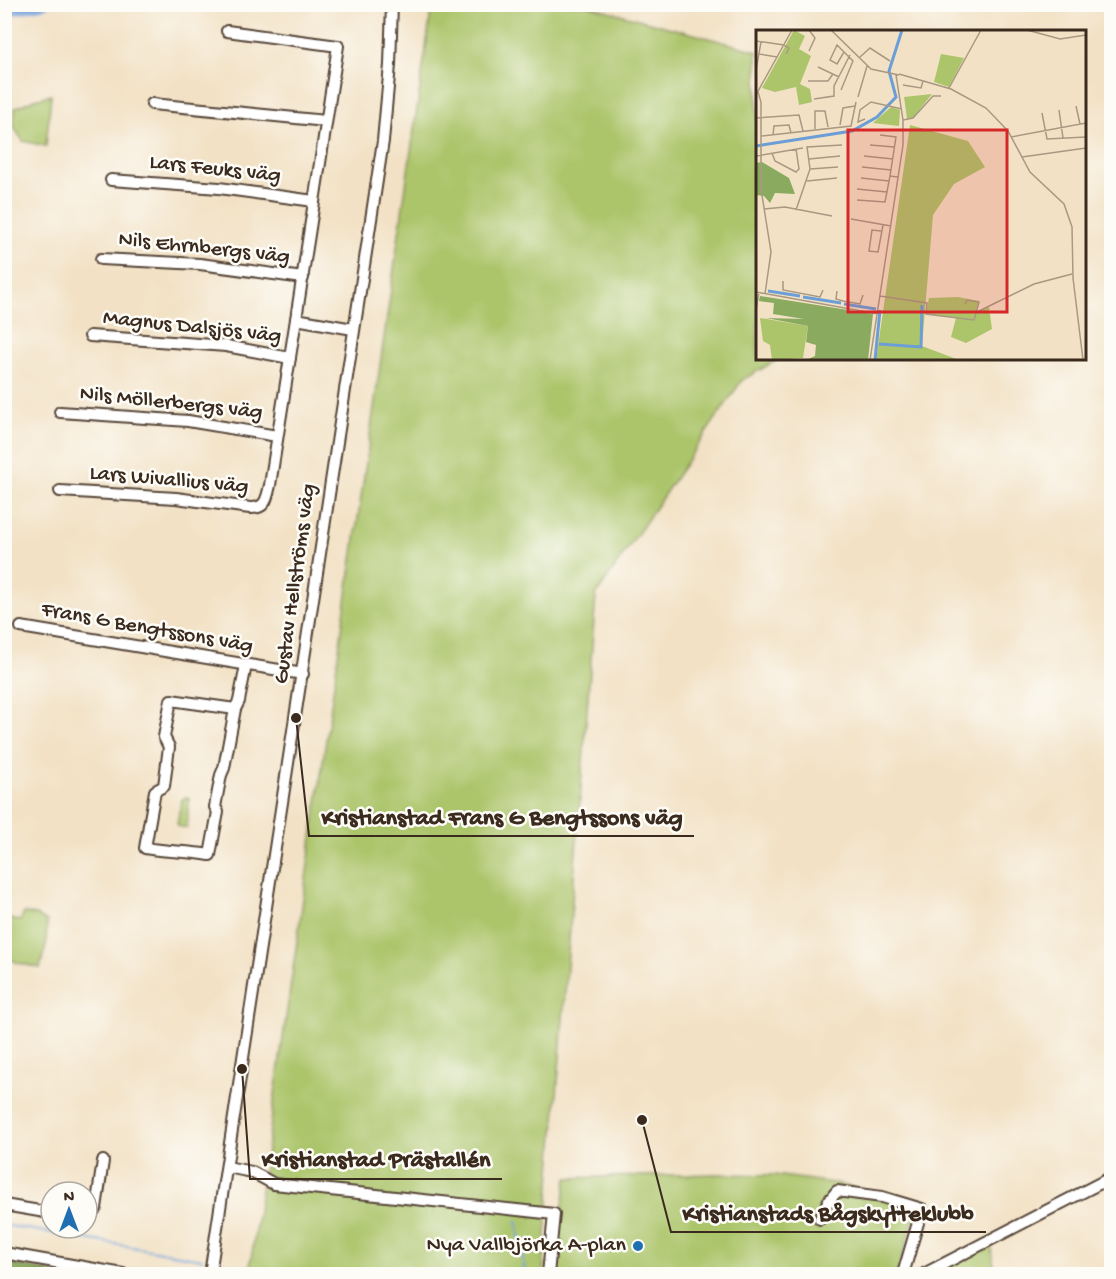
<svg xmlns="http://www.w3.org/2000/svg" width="1116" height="1279" font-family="'Gochi Hand',sans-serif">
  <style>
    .green { fill: #acc56b; stroke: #747844; stroke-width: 1.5 }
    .forest { fill: #89aa5f; stroke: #626a3e; stroke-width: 1.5 }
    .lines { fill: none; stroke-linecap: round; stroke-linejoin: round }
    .stream { stroke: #6b9ed7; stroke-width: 2 }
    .canal { stroke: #6b9ed7; stroke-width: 8 }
    .minor-casing { stroke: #564537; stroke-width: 14 }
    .minor { stroke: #fff; stroke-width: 10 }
    .poi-dot { fill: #1f6fb2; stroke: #fdfcf7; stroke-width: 2 }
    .labels { text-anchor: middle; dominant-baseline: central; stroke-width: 5; stroke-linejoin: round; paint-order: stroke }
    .street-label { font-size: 22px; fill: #3b2a1e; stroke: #fdfcf7 }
    .poi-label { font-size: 22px; fill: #3b2a1e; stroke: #fdfcf7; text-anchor: end }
    .inset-river { fill: none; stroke: #6b9ed7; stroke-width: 3 }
    .inset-road { fill: none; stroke: #a99882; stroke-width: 1.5 }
    .view { fill: #d62828; fill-opacity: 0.15; stroke: #d62828; stroke-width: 3 }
    .inset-edge { fill: none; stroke: #3b2a1e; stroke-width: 3 }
    .leader { fill: none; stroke: #3b2a1e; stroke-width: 2 }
    .callout-dot { fill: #3b2a1e; stroke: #fdfcf7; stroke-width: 2 }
    .callout-label { font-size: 24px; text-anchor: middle; font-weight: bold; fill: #3b2a1e; stroke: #fdfcf7; stroke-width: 5; stroke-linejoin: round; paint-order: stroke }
  </style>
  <rect width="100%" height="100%" fill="#fdfcf7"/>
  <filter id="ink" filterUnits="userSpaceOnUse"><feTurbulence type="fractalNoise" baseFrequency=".0167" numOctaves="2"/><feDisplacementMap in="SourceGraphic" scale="12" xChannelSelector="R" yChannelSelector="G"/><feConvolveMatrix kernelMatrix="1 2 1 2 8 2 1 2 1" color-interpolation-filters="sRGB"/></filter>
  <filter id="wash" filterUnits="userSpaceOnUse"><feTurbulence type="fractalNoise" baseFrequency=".008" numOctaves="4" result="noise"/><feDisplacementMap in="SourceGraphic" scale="24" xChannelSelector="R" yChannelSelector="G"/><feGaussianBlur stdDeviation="1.35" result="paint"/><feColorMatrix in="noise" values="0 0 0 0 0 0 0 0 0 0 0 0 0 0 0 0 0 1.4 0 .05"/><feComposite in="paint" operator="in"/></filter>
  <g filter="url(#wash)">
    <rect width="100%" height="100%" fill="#f2e1c4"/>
    <!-- green -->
    <g class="green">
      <path d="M432 5H586L757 51 758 358 779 359 742 380 596 595 543 1274H249Z"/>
      <path d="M51 95 46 146 23 141 14 127 15 108 35 99Z"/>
      <path d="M184 798H189L187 828 178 826 177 823 182 799Z"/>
      <path d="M24 913 36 915 47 922 46 945 40 968 18 963 5 956V923L9 919 20 921Z"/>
      <path d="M715 1174 774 1175 833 1183 919 1202 897 1274H553L567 1178Z"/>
      <path d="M991 1244 995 1274H930Z"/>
    </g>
    <!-- forest -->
    <path class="forest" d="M5 1263 64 1274H5Z"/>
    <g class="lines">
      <!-- stream -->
      <g class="stream">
        <path d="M517 1221 525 1274"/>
        <path d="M4 1225 202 1259"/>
        <path d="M222 1263 236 1267 239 1270V1274"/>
      </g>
      <!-- canal -->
      <path class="canal" d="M4 13 45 4"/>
    </g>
  </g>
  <g filter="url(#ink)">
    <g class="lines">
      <!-- minor casing -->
      <g class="minor-casing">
        <g id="minor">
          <path d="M227 31 338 46 296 319"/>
          <path d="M152 104 326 121"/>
          <path d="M111 180 219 188 314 201"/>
          <path d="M101 259 200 264 303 278"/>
          <path d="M90 336 226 346 290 358"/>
          <path d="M60 412 188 421 277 436"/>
          <path d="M60 491 176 498 250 508C266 509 267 498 270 485L296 319 353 329"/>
          <path d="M21 627 303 674"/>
          <path d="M235 709 171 700 164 737 169 747 164 786 155 791 145 848C168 852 187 851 210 855L218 812 215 807 221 775 224 768 235 709 239 701 246 665"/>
          <path d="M227 1167 252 1172 274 1184 554 1214 548 1274"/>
          <path d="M4 1205 51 1213"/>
          <path d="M87 1216 96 1208 103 1161"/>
          <path d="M820 1219 828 1202 837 1191 882 1197 922 1209 903 1274"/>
          <path d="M4 1253 123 1274"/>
          <path d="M210 1274 383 141 390 65 392 4"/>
          <path d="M924 1274 1112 1177"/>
        </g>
      </g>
      <!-- minor -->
      <use href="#minor" class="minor"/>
    </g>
  </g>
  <!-- markers -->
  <circle class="poi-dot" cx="638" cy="1246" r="6"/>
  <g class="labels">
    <!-- street labels -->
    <g class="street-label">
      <text transform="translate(215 170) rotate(6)">Lars Feuks väg</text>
      <text transform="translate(204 249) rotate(6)">Nils Ehrnbergs väg</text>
      <text transform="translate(192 328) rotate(6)">Magnus Dalsjös väg</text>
      <text transform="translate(171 404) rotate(6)">Nils Möllerbergs väg</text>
      <text transform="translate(169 481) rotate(5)">Lars Wivallius väg</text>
      <text transform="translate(296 584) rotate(-82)">Gustav Hellströms väg</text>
      <text transform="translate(147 629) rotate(10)">Frans G Bengtssons väg</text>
    </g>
    <!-- poi labels -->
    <g class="poi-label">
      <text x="626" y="1246">Nya Vallbjörka A-plan</text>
    </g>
  </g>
  <!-- overview -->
  <g transform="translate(756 30)">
    <rect width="330" height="330" fill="#f2e1c4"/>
    <path d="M38 0 49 6 43 19 55 26 44 54 54 59 56 72 43 75 40 57 19 62 6 58ZM185 24 208 28 193 57 178 52ZM176 64 157 88 151 89 148 67ZM135 77 144 80 143 96 117 93ZM154 95 212 111 229 137 198 154 177 185 166 316 203 330H120ZM202 267 223 271 219 282 233 277 236 299 210 313 195 307 200 288 170 284 173 268ZM4 288 52 296 47 328 16 330 14 315 7 311Z" fill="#acc56b"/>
    <path d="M6 132 33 148 39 164 19 163 14 173 8 166 0 165V133ZM4 266 117 284 112 330H50L59 326 60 315 50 312 52 296 10 288 48 289 17 284 18 273 3 271Z" fill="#89aa5f"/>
    <path class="inset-river" d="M0 116 96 101 121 87 140 67 133 41 146 0M12 261 44 266M47 267 85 273M88 274 120 279M123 314 165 317 166 275M119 330 124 280"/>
    <path class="inset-road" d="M75 0 115 39 143 45M271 0 304 9 330 5M0 11 28 15 33 18 30 24M53 21 59 8 53 0M3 24 21 27M104 27 114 18 134 31M62 37 83 47M0 40 5 12M143 44 195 59 230 78 252 101 274 142 308 174 316 197 317 248 327 330M52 51H72L77 44M147 55 165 58 167 51M193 58 225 0M85 60 97 31 81 15 74 30 81 34 88 22M2 62 5 72V159L15 222 9 264M1 63 36 0M102 67 111 36M58 69 78 66V56L94 25M320 76 324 94M303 80 307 108M286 83 291 109 330 107M0 88 43 85 47 101M109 89 102 92 104 80 115 72 146 79M147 90 157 88 177 66H185M84 95 87 78 99 76M59 99V81H69L72 97M17 105 18 96 33 95 35 103M124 105 140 107 134 146M5 106 95 96 100 72M255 107 330 93M114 115 138 117M16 123 19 131 40 142 43 139 40 119M0 126 47 118M108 126 137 129M266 127 330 118M53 129 84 126M106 137 135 140M54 139 82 137M105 148 133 151M51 151 81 148M101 159 131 162M101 170 129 172 134 146 142 147M8 179 29 177 76 186M40 180 54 139 51 117 86 115M95 189 135 196M125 201 116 200 113 221 122 222 127 195M27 251V260L64 267 67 260M81 261 80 269 87 271 104 274 107 265M0 262 122 284M124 266 171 273 170 284 218 290 223 272 211 270 209 274M0 280 3 262M221 282 278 254 316 244M114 330 147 115V90L140 45"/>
    <path class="view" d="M92 100H251V282H92Z"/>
    <rect width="330" height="330" class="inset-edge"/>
  </g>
  <!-- callouts -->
  <path class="leader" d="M296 718L309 836H694M242 1069L250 1179H502M642 1120L671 1232H986"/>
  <g class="callout-dot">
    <circle cx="296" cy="718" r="6"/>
    <circle cx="242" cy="1069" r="6"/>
    <circle cx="642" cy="1120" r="6"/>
  </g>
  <g class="callout-label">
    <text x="502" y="824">Kristianstad Frans G Bengtssons väg</text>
    <text x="376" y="1166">Kristianstad Prästallén</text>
    <text x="828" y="1220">Kristianstads Bågskytteklubb</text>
  </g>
  <!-- margin -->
  <rect width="1116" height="1279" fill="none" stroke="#fdfcf7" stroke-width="24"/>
  <!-- north arrow -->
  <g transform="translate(69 1210)"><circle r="28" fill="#fdfcf7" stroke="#afa8a0" stroke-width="1.5"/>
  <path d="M0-4.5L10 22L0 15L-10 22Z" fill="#1f6fb2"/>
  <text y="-9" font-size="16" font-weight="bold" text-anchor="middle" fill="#3b2a1e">N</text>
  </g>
</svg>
